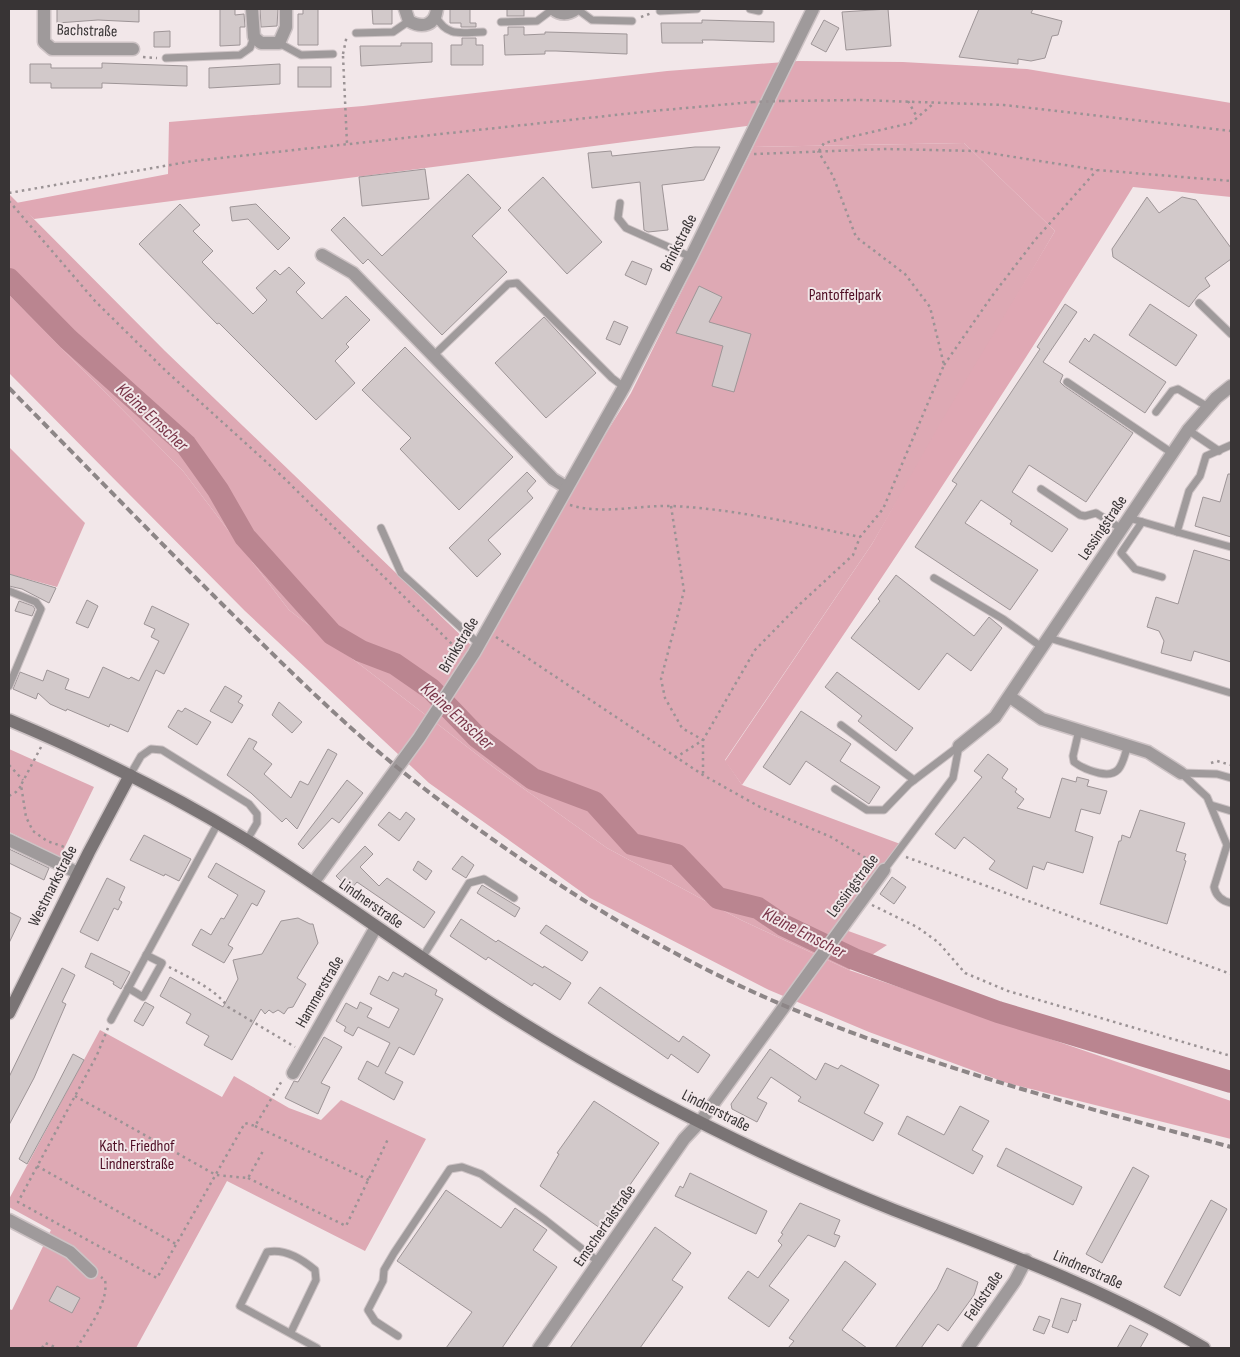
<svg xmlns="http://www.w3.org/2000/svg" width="1240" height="1357" font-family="'Sofia Sans Condensed',sans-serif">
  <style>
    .green { fill: #dea9b4 }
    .forest { fill: #e0a8b4 }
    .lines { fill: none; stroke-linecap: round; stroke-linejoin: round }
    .river { stroke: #ba8590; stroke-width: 22 }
    .building { fill: #d2c9ca; stroke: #9e9597 }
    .lane-casing { stroke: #cdc3c5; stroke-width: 9 }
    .street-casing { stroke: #cdc3c5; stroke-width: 15 }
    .secondary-casing { stroke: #cdc3c5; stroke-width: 15 }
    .path { stroke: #9b9395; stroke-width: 2.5; stroke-dasharray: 2.5 4; stroke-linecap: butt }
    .lane { stroke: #9f9a9b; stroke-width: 7 }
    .street { stroke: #9f9a9b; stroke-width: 12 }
    .secondary { stroke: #7a7475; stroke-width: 12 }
    .rail { stroke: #8d8687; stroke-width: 4; stroke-dasharray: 8 4; stroke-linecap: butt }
    .path-bridge { stroke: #9b9395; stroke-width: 2.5; stroke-dasharray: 2.5 4; stroke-linecap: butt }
    .labels { text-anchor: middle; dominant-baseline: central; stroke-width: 4; stroke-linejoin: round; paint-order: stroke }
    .street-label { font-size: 16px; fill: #383435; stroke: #f2e7e9 }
    .park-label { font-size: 16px; fill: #4f0e25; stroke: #f2e7e9 }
    .water-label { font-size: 18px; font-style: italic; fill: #793548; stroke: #f2e7e9 }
  </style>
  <rect width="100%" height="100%" fill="#f2e7e9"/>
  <!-- green -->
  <g class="green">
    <path d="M964 143 1055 231 872 544 725 760 742 785 903 845 840 928 887 945 849 970 741 920 607 848 496 769 289 610 183 471 9 295V194L165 351 473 647 631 393 753 147Z"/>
    <path d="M9 447 85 523 57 587 9 574Z"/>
    <path d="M9 749 94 787 60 857 9 832Z"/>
    <path d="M100 1030 222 1097 234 1076 289 1108 321 1120 341 1100 426 1139 365 1251 227 1181 136 1348H9V1309L12 1310 51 1230 9 1207V1199Z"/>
  </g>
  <!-- forest -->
  <g class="forest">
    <path d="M798 61 903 62 1027 69 1231 103V197L1133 187C1008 390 876 588 742 785L725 761 872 544 944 417 1055 231 964 143 753 147 762 124 34 219 16 203 168 174 169 122 363 106 667 71Z"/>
    <path d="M9 295 183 471 289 610 496 769 607 848 741 920 849 970 1231 1101V1139L1007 1083 869 1032 769 990 590 898 429 783 245 611 9 373Z"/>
  </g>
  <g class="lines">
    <!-- river -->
    <path class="river" d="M9 279 68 339 186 445 218 490 245 537 332 634 361 651 395 664 431 689 477 737 533 779 594 802 632 844 677 855 718 898 758 908 783 925 854 959 998 1012 1231 1082"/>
  </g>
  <!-- building -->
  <g class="building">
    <path d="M57 9H139V22L98 20 57 23Z"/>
    <path d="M220 9H235V15L244 14 245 27H240V45L220 46Z"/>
    <path d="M260 9H278L277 26 261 27Z"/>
    <path d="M303 9H318V45H298V14H303Z"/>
    <path d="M372 9H392V24H373Z"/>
    <path d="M450 9H470V23H476V27H461V23H450Z"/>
    <rect x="507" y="9" width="17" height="7"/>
    <path d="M888 9 891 46 846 50 842 12Z"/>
    <path d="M979 9H1033L1031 13 1062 21 1058 35 1052 36 1045 58 1031 61 1018 59V64L959 57Z"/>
    <path d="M702 20 774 22V42L713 40H702L703 43H662L661 23H702Z"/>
    <path d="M824 20 839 28 826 52 811 44Z"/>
    <path d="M508 27H524V35L545 34V32L627 34V54L556 51H545V54L505 55 504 35H508Z"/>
    <path d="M170 31V47H154V32Z"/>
    <path d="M462 38H476V45H483V65H451V45H462Z"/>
    <path d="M401 43H432V62L361 66 360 46H401Z"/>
    <path d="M102 63 187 66V86L102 83V88H51V83H30V64H51V68H102Z"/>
    <path d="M280 64V84L209 88V68Z"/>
    <rect x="298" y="67" width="33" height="20"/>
    <path d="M695 147H720L704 180 662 185 668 230 648 232 644 230 640 182 592 188 588 153 611 151 612 156Z"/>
    <path d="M425 169 429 199 362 206 359 177Z"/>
    <path d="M468 174 501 208 472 236 507 272 442 335 368 259 363 264 331 230 344 217 382 256Z"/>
    <path d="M543 177 602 242 567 274 508 210Z"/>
    <path d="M1147 197 1159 213 1182 197 1196 200 1231 248V259L1205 278 1210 286 1199 294 1189 307 1113 257 1112 249Z"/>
    <path d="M180 204 200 225 193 231 213 251 202 262 253 314 267 300 256 288 275 270 280 275 289 267 305 283 296 292 322 319 346 296 370 320 346 344 349 347 335 361 355 383 316 420 219 323 217 324 139 244Z"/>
    <path d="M256 204 290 238 278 250 248 219 232 221 230 207Z"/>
    <path d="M632 261 652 269 646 285 625 275Z"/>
    <path d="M699 286 722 297 709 322 751 334 734 392 712 386 723 346 676 333Z"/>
    <path d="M1065 304 1077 312 1043 362 1063 375 1060 382 1064 386 1133 433 1086 502 1029 465 1012 492 1068 529 1052 552 1010 524 1012 521 981 500 965 523 1038 570 1010 610 915 547 957 484 952 481 1040 349 1037 347Z"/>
    <path d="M1150 304 1197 335 1176 366 1129 335Z"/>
    <path d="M544 317 596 373 546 418 495 363Z"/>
    <path d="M614 321 628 327 620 345 606 339Z"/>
    <path d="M1094 334 1166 382 1145 413 1069 362 1085 338 1089 342Z"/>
    <path d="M405 347 513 457 459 510 400 449 411 438 362 390Z"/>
    <path d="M527 472 536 481 527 491 533 498 488 540 501 554 477 577 449 548Z"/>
    <path d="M1228 474H1231V537L1195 526 1203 497 1220 502Z"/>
    <path d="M1194 550 1231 561V662L1194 651 1191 661 1161 653 1164 641 1159 631 1147 627 1156 597 1178 604Z"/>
    <path d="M9 574 56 588 49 603 22 589 9 586Z"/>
    <path d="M896 575 974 636 989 617 1002 628 971 671 947 653 919 690 851 638 880 601 878 599Z"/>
    <path d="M87 600 98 606 88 628 76 623Z"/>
    <path d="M19 601 33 606 35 609 32 616 15 611Z"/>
    <path d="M152 606 189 624 164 674 156 670 128 732 110 724 109 727 67 709 66 711 50 704 38 693 36 699 13 689 20 672 43 681 47 670 69 679 65 689 89 698 103 667 129 679 131 677 139 681 159 641 151 637 155 629 144 624Z"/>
    <path d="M837 672 913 728 896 751 858 721 862 716 825 687Z"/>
    <path d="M225 686 242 696 238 702 243 705 232 723 210 711Z"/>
    <path d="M279 702 302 722 292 733 272 715Z"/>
    <path d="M185 708 211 722 197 745 168 727 178 710 182 712Z"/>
    <path d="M801 711 851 744 840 761 880 787 869 804 806 761 790 785 763 767Z"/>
    <path d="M249 738 257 742 253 749 272 764 264 774 291 798 300 781 308 785 328 749 337 754 297 829 286 818 282 822 251 793 227 775Z"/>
    <path d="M988 754 1008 769 1002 778 1017 789 1015 792 1024 799 1017 808 1050 818 1062 778 1076 782 1077 777 1089 780 1087 786 1107 791 1100 814 1081 809 1075 831 1093 837 1083 873 1047 862 1044 870 1033 866 1027 889 989 869 995 861 964 837 955 849 935 834 982 777 974 771Z"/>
    <path d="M347 780 363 793 339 823 332 818 303 849 298 844Z"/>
    <path d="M1140 810 1185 823 1176 851 1186 854 1184 860 1186 861 1167 924 1100 904 1119 841H1121L1122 835 1130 838Z"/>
    <path d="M389 812 400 820 406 812 415 819 399 841 378 825Z"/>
    <path d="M144 835 191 859 179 881 165 874 164 876 130 860Z"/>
    <path d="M365 846 373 854 360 867 379 886 387 878 435 912 424 928 357 882 350 890 336 876Z"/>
    <path d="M9 849 49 868 44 880 9 863Z"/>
    <path d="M462 856 474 865 466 878 452 869Z"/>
    <path d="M418 861 432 871 426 880 413 870Z"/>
    <path d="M216 863 265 891 257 906 252 903 228 945 233 948 224 963 192 945 201 929 211 935 221 918 224 919 238 895 208 877Z"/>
    <path d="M892 877 906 887 894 904 880 894Z"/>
    <path d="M107 878 125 887 119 900 122 902 118 910 114 908 98 941 80 932Z"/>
    <path d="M482 885 520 908 515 917 477 893Z"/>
    <path d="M9 912 21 918 9 943Z"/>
    <path d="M298 918 310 924H313L318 943 297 978 306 984 293 1007 288 1008 284 1014 278 1010 273 1013 269 1010 265 1014 261 1009 232 1060 204 1045 209 1036 186 1023 191 1014 160 996 170 977 223 1007 238 979 233 960 262 954 281 921Z"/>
    <path d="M461 919 496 942 498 940 543 968 544 966 571 983 560 1000 534 983 532 986 488 957 486 960 450 936Z"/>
    <path d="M546 925 588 952 582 961 540 933Z"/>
    <path d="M91 953 130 972 121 989 113 984 114 982 85 967Z"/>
    <path d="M62 968 75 975 62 1002 66 1004 34 1078 9 1125V1077Z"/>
    <path d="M393 972 403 977 405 973 437 990 435 995 443 999 414 1055 399 1047 386 1071 385 1073 403 1082 394 1100 358 1079 367 1061 378 1067 390 1043 358 1027 353 1036 344 1031 346 1027 336 1021 346 1003 357 1009 360 1002 372 1008 367 1017 389 1028 399 1009 370 994 379 976 388 981Z"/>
    <path d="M600 987 679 1042 683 1036 710 1055 698 1073 671 1054 668 1059 588 1003Z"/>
    <path d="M145 1002 154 1007 143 1026 134 1021Z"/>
    <path d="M324 1037 342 1047 321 1083 330 1087 318 1114 285 1098 294 1081 298 1082Z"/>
    <path d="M770 1049 816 1080 825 1063 838 1069 841 1065 879 1085 864 1113 883 1123 873 1141 798 1101 801 1097 771 1077 757 1098 767 1103 757 1122 732 1109 731 1104Z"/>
    <path d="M73 1054 84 1060 27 1164 19 1159Z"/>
    <path d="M594 1101 659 1143 600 1228 540 1186 559 1154 557 1153Z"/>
    <path d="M960 1106 989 1121 972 1150 983 1156 973 1174 898 1134 907 1116 944 1135Z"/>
    <path d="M1006 1148 1082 1187 1073 1205 997 1166Z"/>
    <path d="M1133 1167 1149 1176 1102 1263 1086 1254Z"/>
    <path d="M690 1173 767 1211 756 1234 675 1196 680 1186 683 1188Z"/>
    <path d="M446 1190 501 1228 515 1208 547 1230 533 1250 557 1267 502 1348H446L472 1312 397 1261Z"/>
    <path d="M1211 1200 1227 1209 1180 1296 1164 1287Z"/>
    <path d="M800 1203 840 1220 834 1234 840 1236 835 1247 808 1235 794 1253 769 1286 789 1300 769 1327 728 1298 748 1271 758 1278 782 1245 778 1241 783 1234 781 1233Z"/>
    <path d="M655 1227 691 1253 672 1280 683 1287 640 1348H570Z"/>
    <path d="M845 1261 876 1284 842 1330 867 1348H788L794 1341 789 1338Z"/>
    <path d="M947 1268 978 1282 974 1295 948 1331 938 1324 921 1348H895L937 1289Z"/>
    <path d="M57 1286 80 1298 72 1313 49 1301Z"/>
    <path d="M1061 1298 1081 1304 1076 1321 1073 1320 1068 1333 1052 1327Z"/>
    <path d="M1039 1316 1050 1320 1044 1334 1033 1330Z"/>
    <path d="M1130 1325 1148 1334 1140 1348H1117Z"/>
  </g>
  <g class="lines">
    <!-- lane casing -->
    <g class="lane-casing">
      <g id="lane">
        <path d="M577 9 592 20 632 21"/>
        <path d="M750 9 759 11"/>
        <path d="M660 11 697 9"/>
        <path d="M436 17C448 38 462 32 483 32"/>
        <path d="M501 22 537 21 553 9"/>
        <path d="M356 33 393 32 409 21"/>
        <path d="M279 43 301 55 333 54"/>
        <path d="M166 58 240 55 250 48 254 37"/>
        <path d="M620 203 618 218 626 228 691 257"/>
        <path d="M1199 303 1231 334"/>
        <path d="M433 356 508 284 517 283 612 378 624 387"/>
        <path d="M1067 382 1172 453"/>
        <path d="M1156 412 1172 391 1178 389 1208 407"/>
        <path d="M1188 430 1219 451"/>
        <path d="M1231 445 1206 456 1200 476 1189 491 1177 532 1231 547"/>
        <path d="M1041 489 1080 515 1085 516 1096 513 1122 529"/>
        <path d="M1129 518 1177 532"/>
        <path d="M1142 522 1121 553 1135 569 1162 577"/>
        <path d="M381 528 401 573 479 644"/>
        <path d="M934 578 1003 619 1043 648"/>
        <path d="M9 591 36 602 41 609 9 686"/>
        <path d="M1049 638 1231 693"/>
        <path d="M841 725 914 780"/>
        <path d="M1079 730 1073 756 1074 762C1082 768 1090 771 1099 773 1122 778 1122 762 1128 745"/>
        <path d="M1181 773 1207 797 1227 845 1214 887C1216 896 1222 901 1231 903"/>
        <path d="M1181 773 1217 774 1231 778"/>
        <path d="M130 775 141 756 151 749 162 750 249 804 257 814V823L247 840"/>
        <path d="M835 789 867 810H884L909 784 959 746"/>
        <path d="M1211 805 1231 811"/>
        <path d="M884 870 953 778 959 746"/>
        <path d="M422 958 469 883 484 879 514 898"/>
        <path d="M128 988 143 997 162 963 146 955"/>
        <path d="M111 1020 218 823"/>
        <path d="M291 1332 316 1280 315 1270C302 1259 285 1248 267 1252L240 1306 317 1348"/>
        <path d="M398 1336 375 1321 368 1310 383 1281 384 1270 394 1253 450 1169 462 1167 481 1174 544 1219 600 1263"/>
      </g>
    </g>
    <!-- street casing -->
    <g class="street-casing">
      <g id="street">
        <path d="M44 9V42L52 49H133"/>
        <path d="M252 9 254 37 261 43H279L286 27V9"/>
        <path d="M405 9 409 21C423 29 435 25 437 9"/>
        <path d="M553 9C560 15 568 15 576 9"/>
        <path d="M322 255 353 273 553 479 566 487"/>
        <path d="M1010 697 1042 719 1148 752 1181 773"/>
        <path d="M959 746 995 717 1188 430 1216 398 1231 386"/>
        <path d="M9 840 78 873"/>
        <path d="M313 883 419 738 474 653 624 387 691 257 813 9"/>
        <path d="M293 1073 376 927"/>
        <path d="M9 1220 70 1252 91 1272"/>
        <path d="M539 1348 684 1139 700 1122 884 870"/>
        <path d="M968 1348 1015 1281 1026 1260"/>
      </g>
    </g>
    <!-- secondary casing -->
    <g class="secondary-casing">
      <g id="secondary">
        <path d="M9 720C90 754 170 793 245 839 321 886 392 939 466 987 526 1027 589 1064 653 1098 731 1139 811 1177 894 1210 1000 1251 1106 1289 1204 1348"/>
        <path d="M9 1013 89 852 130 775"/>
      </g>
    </g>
    <!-- path -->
    <g class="path">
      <path d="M641 17 652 13"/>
      <path d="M343 54 347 35"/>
      <path d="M343 56 347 144"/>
      <path d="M143 57 157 58"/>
      <path d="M782 101 859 100 1004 105 1231 131"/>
      <path d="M908 101 917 117"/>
      <path d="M819 151 824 143 911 123 934 103"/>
      <path d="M754 154 887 149 976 151 1097 170 1231 181"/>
      <path d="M9 193 193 161 652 111 753 102"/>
      <path d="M9 201 95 301 166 371 284 478 460 652"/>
      <path d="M944 365 992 296 1035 240 1097 170"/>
      <path d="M570 505C603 515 638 505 672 506 736 509 798 524 860 537"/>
      <path d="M671 506 684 591 661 679 665 698 682 728 703 740V775"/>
      <path d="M496 637 703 775 760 807 831 837 874 863"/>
      <path d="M41 747 21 785 26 817 33 831 47 841 76 851"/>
      <path d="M675 758 703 740 755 650 800 604 853 555 860 537 883 509 944 365 930 307 905 274 856 237 833 176 818 151"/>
      <path d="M1211 763 1217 761 1231 765"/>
      <path d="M9 765 23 780"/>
      <path d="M9 796 16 792 21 786"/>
      <path d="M906 857 1231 974"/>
      <path d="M872 905 917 927 938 942 965 973 1008 991 1231 1056"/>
      <path d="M169 967C190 978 214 988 228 1007L295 1047"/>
      <path d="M108 1028 97 1055 18 1202 157 1278 245 1123 255 1126 283 1079"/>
      <path d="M75 1096 216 1175 248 1178 263 1151"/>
      <path d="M255 1126 369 1180"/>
      <path d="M37 1166 176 1244"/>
      <path d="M248 1178 346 1226 389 1137"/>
      <path d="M42 1348 45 1343 57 1348"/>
      <path d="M77 1348C88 1328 109 1303 105 1280L101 1277"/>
    </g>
    <!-- lane -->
    <use href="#lane" class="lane"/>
    <!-- street -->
    <use href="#street" class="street"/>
    <!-- secondary -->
    <use href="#secondary" class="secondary"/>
    <!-- rail -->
    <path class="rail" d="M9 388C80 460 150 532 221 603 284 665 347 729 417 783 534 874 664 957 802 1013 941 1070 1086 1108 1231 1147"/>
    <!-- path-bridge -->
    <path class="path-bridge" d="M753 102 782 101"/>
  </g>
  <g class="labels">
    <!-- street labels -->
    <g class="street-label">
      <text transform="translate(87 31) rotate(2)">Bachstraße</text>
      <text transform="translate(679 243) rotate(-63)">Brinkstraße</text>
      <text transform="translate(1103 528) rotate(-56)">Lessingstraße</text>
      <text transform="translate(459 645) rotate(-59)">Brinkstraße</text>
      <text transform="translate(53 886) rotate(-63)">Westmarkstraße</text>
      <text transform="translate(853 886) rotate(-53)">Lessingstraße</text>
      <text transform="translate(371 904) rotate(35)">Lindnerstraße</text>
      <text transform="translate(320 992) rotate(-60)">Hammerstraße</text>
      <text transform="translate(716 1111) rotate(27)">Lindnerstraße</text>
      <text transform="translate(605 1226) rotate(-55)">Emschertalstraße</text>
      <text transform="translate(1088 1270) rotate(24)">Lindnerstraße</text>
      <text transform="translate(984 1296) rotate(-56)">Feldstraße</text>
    </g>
    <!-- park labels -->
    <g class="park-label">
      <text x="845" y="295">Pantoffelpark</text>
      <text x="137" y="1146">Kath. Friedhof<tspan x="137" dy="18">Lindnerstraße</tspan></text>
    </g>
    <!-- water labels -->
    <g class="water-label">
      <text transform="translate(152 417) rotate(43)">Kleine Emscher</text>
      <text transform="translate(457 716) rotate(42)">Kleine Emscher</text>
      <text transform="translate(804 933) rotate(27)">Kleine Emscher</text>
    </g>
  </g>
  <!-- border -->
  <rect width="1240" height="1357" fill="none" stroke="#383435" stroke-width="20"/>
</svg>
